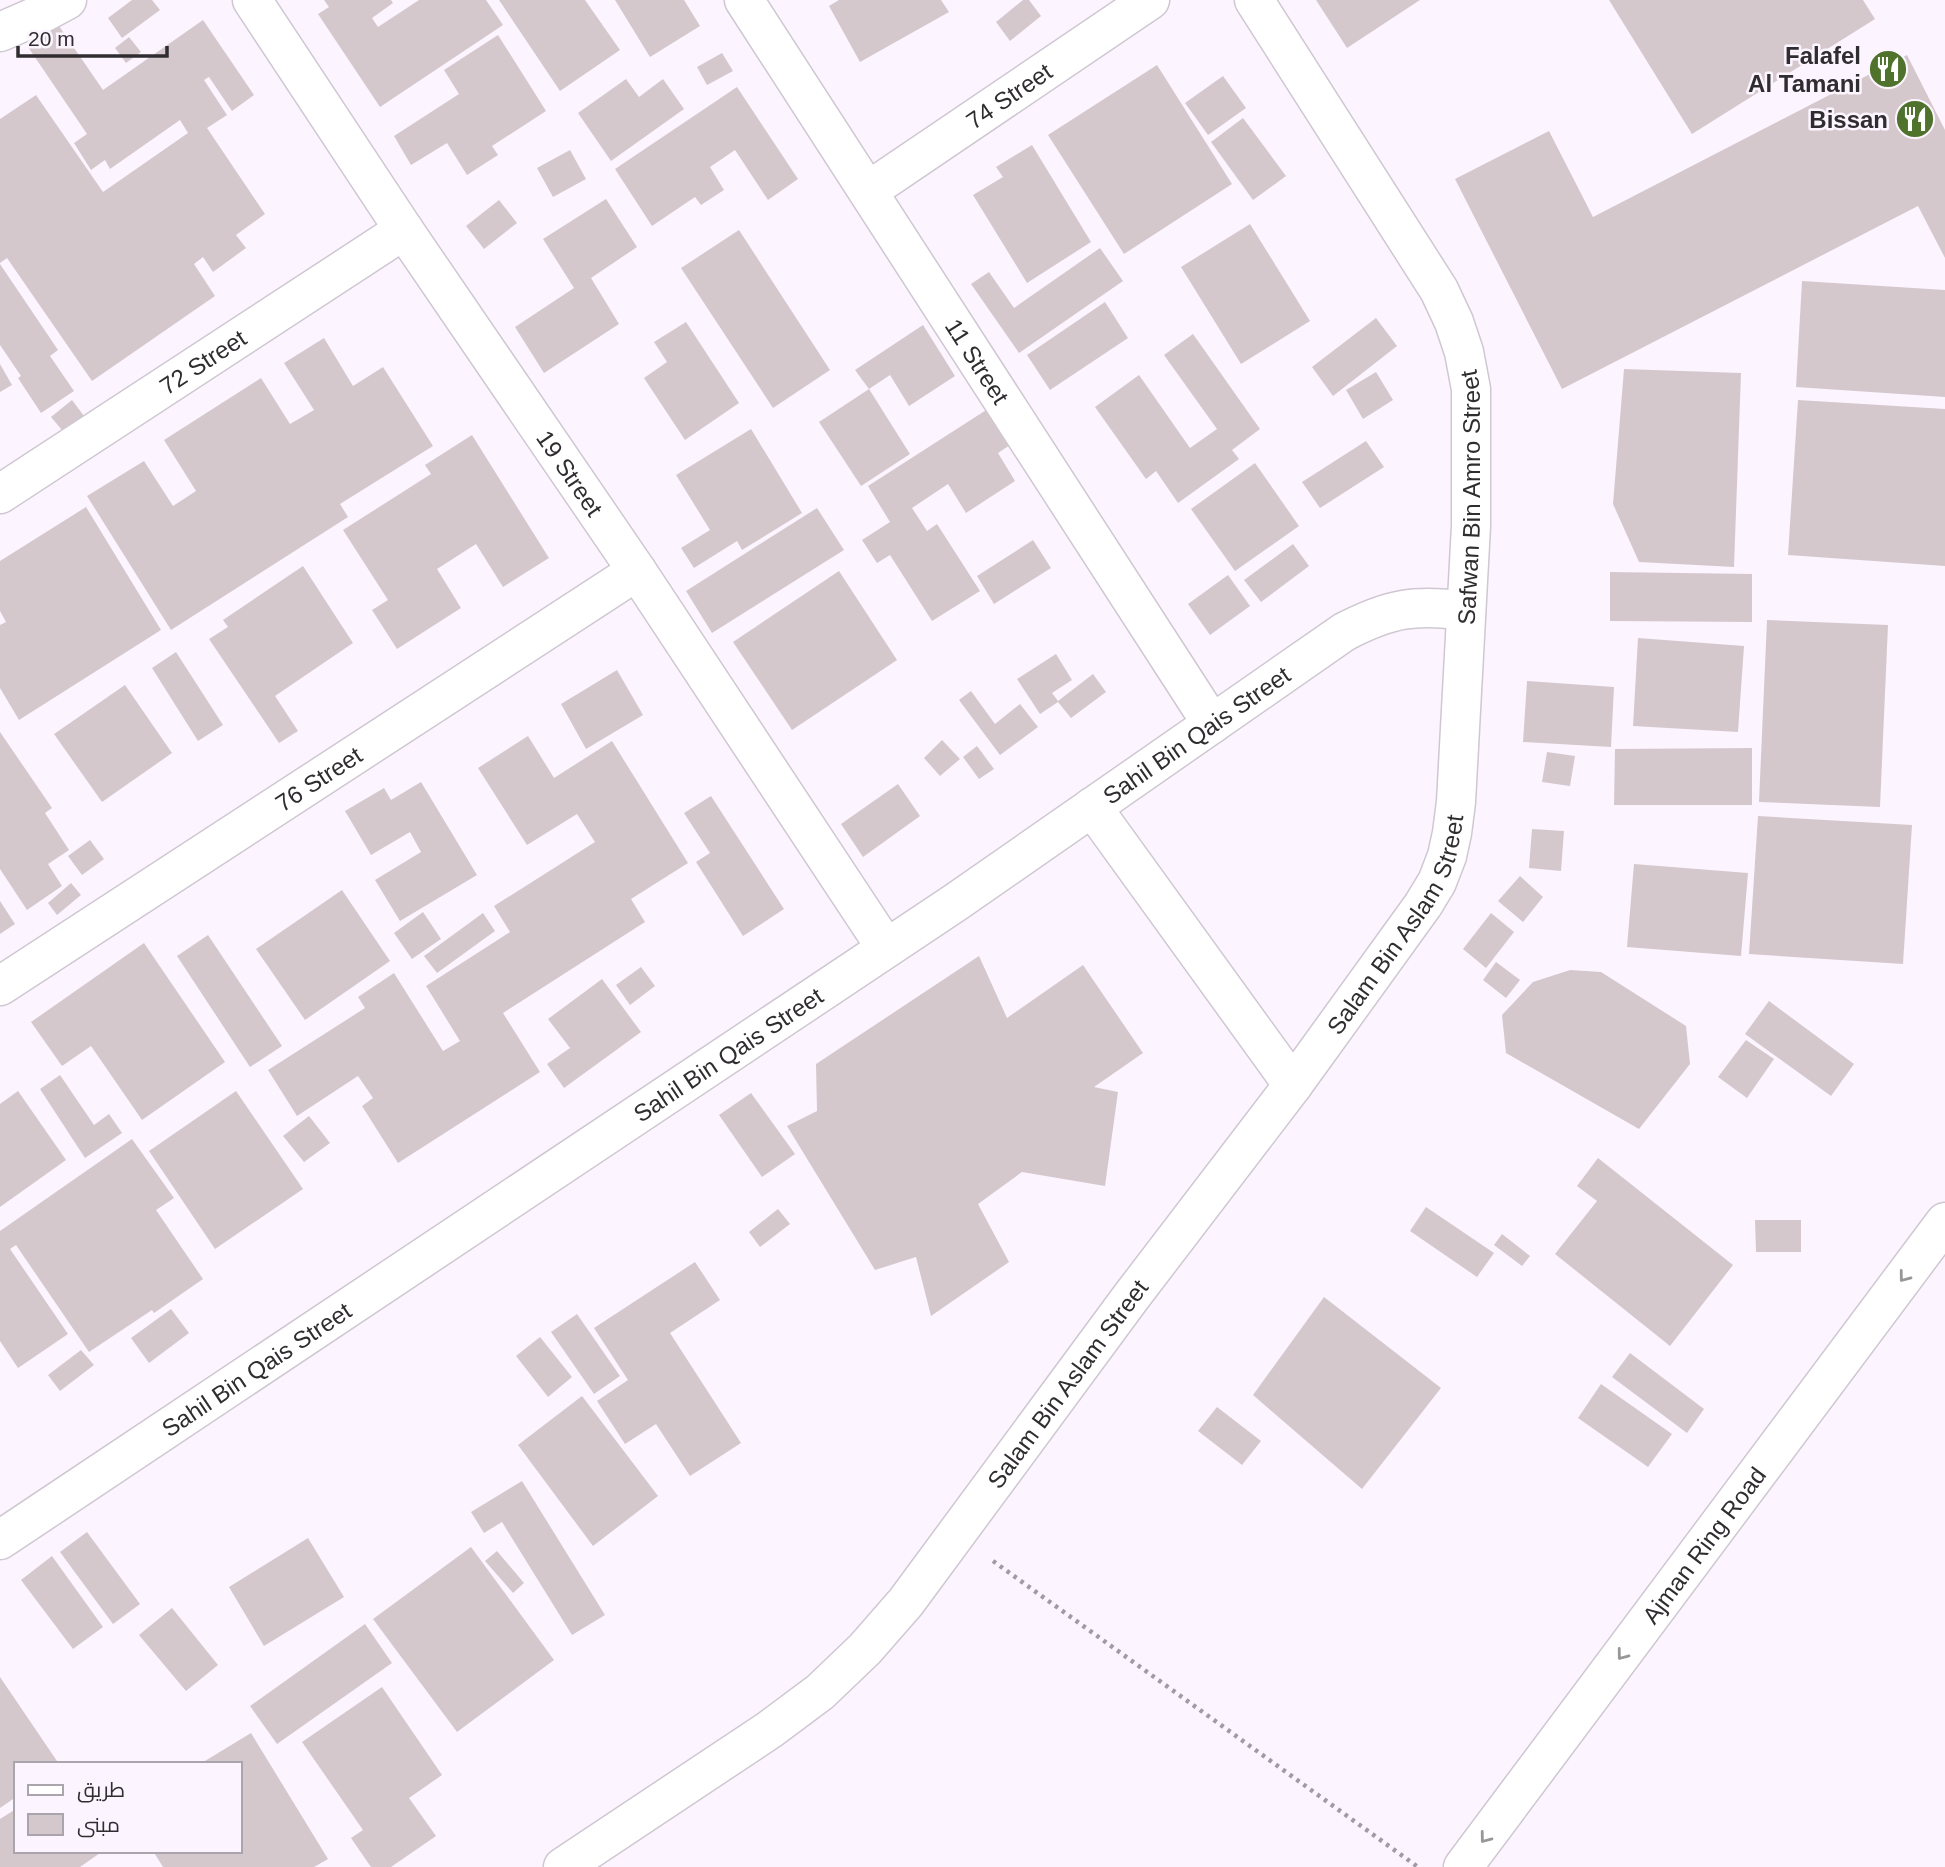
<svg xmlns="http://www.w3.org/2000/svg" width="1945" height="1867" font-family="Helvetica,Cairo,sans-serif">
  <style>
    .building { fill: #d5c8cd }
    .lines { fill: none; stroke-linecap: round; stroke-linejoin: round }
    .street-casing { stroke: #cfc7d1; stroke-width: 41 }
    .secondary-casing { stroke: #cfc7d1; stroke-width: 41 }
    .path { stroke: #a09ba2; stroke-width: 4.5; stroke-dasharray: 3.5 5; stroke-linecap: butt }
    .street { stroke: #fff; stroke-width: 38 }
    .secondary { stroke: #fff; stroke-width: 38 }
    .oneway { stroke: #989698 }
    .labels { text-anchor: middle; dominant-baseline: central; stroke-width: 5; stroke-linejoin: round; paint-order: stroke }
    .poi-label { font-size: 24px; font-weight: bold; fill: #302d30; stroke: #fcf4ff; text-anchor: end }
    .street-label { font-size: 24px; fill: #302d30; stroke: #fcf4ff }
  </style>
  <rect width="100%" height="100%" fill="#fcf4ff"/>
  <!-- building -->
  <g class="building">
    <path d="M132 0H152L160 10 122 38 108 18Z"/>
    <path d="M324 0H391L393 3 372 18 378 27 419 0H486L503 25 380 107 318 14 329 7Z"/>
    <path d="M499 0H585L620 50 560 91Z"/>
    <path d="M615 0H684L700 26 650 57Z"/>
    <path d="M839 0H941L949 12 860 62 829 6Z"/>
    <path d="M1023 0H1029L1041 16 1010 41 996 22Z"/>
    <path d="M1316 0H1420L1347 48Z"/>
    <path d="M1609 0H1863L1875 19 1692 134Z"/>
    <path d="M203 20 254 95 232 111 209 77 204 80 227 115 207 128 265 214 236 235 246 248 213 272 203 257 194 264 215 296 92 381 7 258 0 263V119L36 95 103 192 188 133 180 120 110 169 105 160 91 170 74 143 87 134 28 47 59 26 103 90Z"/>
    <path d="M498 35 546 111 492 146 498 155 467 175 447 143 411 165 394 136 459 94 444 70Z"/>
    <path d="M129 37 141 52 126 63 115 48Z"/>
    <path d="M722 53 733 71 707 85 697 67Z"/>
    <path d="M1907 55 1945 130V258L1918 206 1562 389 1455 179 1549 131 1593 217Z"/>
    <path d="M1157 65 1232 184 1124 254 1048 135Z"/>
    <path d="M1223 76 1246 108 1208 135 1185 103Z"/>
    <path d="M626 79 639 97 663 79 684 109 611 161 578 113Z"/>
    <path d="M737 87 798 179 768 200 735 150 710 167 724 190 701 205 695 197 652 226 615 169Z"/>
    <path d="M1243 118 1286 176 1253 200 1211 142Z"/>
    <path d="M1032 145 1091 242 1027 283 973 195 1003 177 996 167Z"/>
    <path d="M570 150 586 179 553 197 537 168Z"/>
    <path d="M606 199 637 247 591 278 619 324 544 373 515 327 574 288 543 239Z"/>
    <path d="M499 200 517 223 484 249 466 226Z"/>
    <path d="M1250 224 1310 321 1241 364 1181 267Z"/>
    <path d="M739 230 830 370 773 408 681 268Z"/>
    <path d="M1100 248 1123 281 1019 353 971 284 989 272 1014 308Z"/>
    <path d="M0 264 58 350 50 356 74 391 41 413 18 378 21 376 0 345Z"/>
    <path d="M1802 281 1945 290V397L1796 387Z"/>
    <path d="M1105 302 1128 338 1050 390 1027 355Z"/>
    <path d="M1376 318 1397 346 1333 396 1312 367Z"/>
    <path d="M686 322 739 403 685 440 644 378 667 362 654 342Z"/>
    <path d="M923 325 955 376 909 406 890 375 869 389 855 370Z"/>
    <path d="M1193 334 1260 429 1232 450 1239 459 1178 503 1156 471 1146 479 1095 407 1139 375 1190 448 1217 429 1164 355Z"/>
    <path d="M324 338 353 386 383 367 433 446 340 504 348 517 171 630 87 496 144 461 173 506 196 491 164 440 261 378 290 424 314 410 284 363Z"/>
    <path d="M0 364 12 385 0 392Z"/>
    <path d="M1624 369 1741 373 1734 567 1639 562 1613 504Z"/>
    <path d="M1376 372 1393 400 1363 419 1346 390Z"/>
    <path d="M869 389 910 454 861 486 819 422Z"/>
    <path d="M72 400 87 420 67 436 51 417Z"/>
    <path d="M1798 400 1945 409V566L1788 555Z"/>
    <path d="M994 405 1016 441 998 453 1015 481 966 513 948 484 912 508 927 531 937 524 980 591 932 621 890 555 877 563 862 540 890 522 868 486Z"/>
    <path d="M751 429 802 513 742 550 737 541 694 568 681 548 710 530 676 475Z"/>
    <path d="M472 435 549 558 503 587 476 544 437 569 461 608 397 649 372 610 388 600 343 530 431 474 425 465Z"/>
    <path d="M1366 441 1384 467 1320 508 1302 482Z"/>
    <path d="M1255 463 1299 526 1235 571 1191 509Z"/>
    <path d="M86 507 161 630 19 720 0 688V625L6 622 0 611V561Z"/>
    <path d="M817 508 844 550 712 633 686 591Z"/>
    <path d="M1033 540 1051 568 994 604 977 576Z"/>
    <path d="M1293 544 1309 566 1261 602 1244 580Z"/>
    <path d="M303 566 353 643 275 696 298 731 279 743 209 639 228 627 223 620Z"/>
    <path d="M839 571 897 660 792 730 733 642Z"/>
    <path d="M1610 572 1752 574V622L1610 621Z"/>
    <path d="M1228 575 1250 606 1210 635 1188 604Z"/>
    <path d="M1767 620 1888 625 1880 807 1759 802Z"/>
    <path d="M1638 638 1744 646 1738 732 1633 726Z"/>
    <path d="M176 652 223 725 198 741 152 668Z"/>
    <path d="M1056 654 1072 680 1052 693 1058 701 1093 674 1106 692 1071 718 1058 702 1040 714 1017 679Z"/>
    <path d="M617 670 643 715 586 749 561 704Z"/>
    <path d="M1527 681 1614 687 1611 747 1523 742Z"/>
    <path d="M125 685 172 753 102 802 54 734Z"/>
    <path d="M971 691 995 724 1020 704 1038 727 1000 755 959 700Z"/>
    <path d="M0 732 52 808 45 813 69 850 48 864 62 886 27 910 0 869Z"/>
    <path d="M528 736 554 778 612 741 688 863 631 899 645 922 503 1013 540 1072 398 1163 362 1106 373 1098 358 1076 297 1116 268 1070 365 1008 358 997 394 973 443 1051 460 1041 426 986 510 932 494 906 595 842 577 814 527 845 478 768Z"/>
    <path d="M942 740 960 759 940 776 924 758Z"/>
    <path d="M977 746 994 769 979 779 963 757Z"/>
    <path d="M1752 748V805H1614L1615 749Z"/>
    <path d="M1547 752 1575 756 1570 786 1542 782Z"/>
    <path d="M421 782 477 875 400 921 375 880 421 852 410 832 371 855 345 811 384 788 391 800Z"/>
    <path d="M898 784 920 816 863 857 841 824Z"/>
    <path d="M711 796 784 909 743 936 696 862 710 853 684 813Z"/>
    <path d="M1758 816 1912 825 1903 964 1749 954Z"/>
    <path d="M1532 829 1564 831 1561 871 1529 868Z"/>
    <path d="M90 840 104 859 82 875 68 856Z"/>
    <path d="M1634 864 1748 873 1741 956 1627 947Z"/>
    <path d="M1520 876 1543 897 1523 922 1498 901Z"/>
    <path d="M71 883 81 895 57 915 48 903Z"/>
    <path d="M342 890 390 961 305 1020 256 949Z"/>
    <path d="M0 901 15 924 0 934Z"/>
    <path d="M423 912 441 939 412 959 394 933Z"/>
    <path d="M483 913 495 931 437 973 424 956Z"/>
    <path d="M1491 913 1514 932 1486 968 1463 949Z"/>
    <path d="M208 935 282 1046 250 1067 177 956Z"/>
    <path d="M144 943 225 1062 142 1120 91 1046 62 1066 31 1022Z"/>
    <path d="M979 956 1007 1018 1083 965 1143 1053 1094 1087 1118 1092 1105 1186 1022 1172 978 1204 1009 1262 931 1316 916 1257 875 1270 787 1126 817 1111 816 1064Z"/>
    <path d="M1496 962 1520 980 1506 998 1483 980Z"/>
    <path d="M641 967 655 986 630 1005 616 985Z"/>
    <path d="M1570 970 1601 972 1686 1026 1690 1064 1639 1129 1506 1053 1502 1015 1533 982Z"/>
    <path d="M602 979 641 1032 564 1088 547 1064 570 1048 548 1019Z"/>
    <path d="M1769 1001 1854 1064 1831 1096 1745 1034Z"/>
    <path d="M1746 1040 1774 1059 1747 1098 1718 1077Z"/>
    <path d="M60 1075 94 1125 109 1114 122 1133 85 1158 40 1089Z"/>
    <path d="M18 1091 66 1160 0 1207V1104Z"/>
    <path d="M236 1091 303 1189 215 1249 149 1151Z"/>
    <path d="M751 1093 795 1154 762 1177 719 1115Z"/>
    <path d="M309 1116 330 1143 304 1162 283 1136Z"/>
    <path d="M132 1139 174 1198 156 1210 203 1279 154 1313 152 1310 89 1352 16 1245 10 1249 68 1334 18 1368 0 1341V1231Z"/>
    <path d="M1598 1158 1733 1265 1670 1346 1555 1254 1597 1201 1577 1186Z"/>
    <path d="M1426 1207 1494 1253 1477 1277 1410 1231Z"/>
    <path d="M778 1209 790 1224 760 1247 749 1232Z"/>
    <path d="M1755 1220H1801V1252H1756Z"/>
    <path d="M1502 1234 1530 1256 1522 1266 1494 1245Z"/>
    <path d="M695 1262 720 1300 670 1333 741 1443 690 1476 656 1424 625 1444 597 1401 628 1380 594 1328Z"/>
    <path d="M1324 1297 1441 1388 1362 1489 1253 1395Z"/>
    <path d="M171 1309 189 1333 149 1363 131 1338Z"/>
    <path d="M577 1314 620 1376 594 1394 551 1332Z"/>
    <path d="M540 1337 572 1377 548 1397 516 1356Z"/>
    <path d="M81 1350 94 1365 60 1391 48 1375Z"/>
    <path d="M1630 1353 1704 1409 1687 1433 1612 1377Z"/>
    <path d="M1601 1384 1672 1434 1648 1467 1578 1418Z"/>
    <path d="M582 1396 658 1496 593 1546 518 1445Z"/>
    <path d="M1217 1407 1261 1441 1242 1465 1198 1431Z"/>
    <path d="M522 1481 605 1615 572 1635 502 1522 484 1533 471 1512Z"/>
    <path d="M87 1532 140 1604 113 1624 60 1552Z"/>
    <path d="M308 1538 344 1597 264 1646 229 1587Z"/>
    <path d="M471 1547 554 1660 457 1732 373 1619Z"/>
    <path d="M497 1551 524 1583 513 1593 485 1561Z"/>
    <path d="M52 1556 103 1627 73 1649 21 1580Z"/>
    <path d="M172 1608 218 1665 186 1691 139 1635Z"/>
    <path d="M365 1624 392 1663 277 1744 250 1706Z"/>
    <path d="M0 1677 59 1764H16V1797L0 1808Z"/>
    <path d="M382 1687 442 1775 409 1798 436 1836 391 1867H371L351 1838 363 1830 302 1742Z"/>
    <path d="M251 1733 328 1859 314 1867H163L153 1851H240V1764H200Z"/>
    <path d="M16 1809V1851H103L80 1867H0V1819Z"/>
  </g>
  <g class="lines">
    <!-- street casing -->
    <g class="street-casing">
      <g id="street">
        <path id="s1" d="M252 0 404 230 637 571 886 948"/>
        <path id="s2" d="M744 0 1212 724"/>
        <path d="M0 32 39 15 67 0"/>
        <path id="s3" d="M868 191 1150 0"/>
        <path id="s4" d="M0 494 404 230"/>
        <path d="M1092 807 1293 1085"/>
        <path id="s5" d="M0 986 637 571"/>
        <path id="s6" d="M0 1540 956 902 1344 632C1390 608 1415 604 1466 611"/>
        <path id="s7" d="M563 1867 769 1730 820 1692 865 1649 906 1602 1131 1297 1293 1085 1423 905 1437 882 1447 856 1452 833 1456 802 1471 526V389L1464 352 1454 322 1439 290 1254 0"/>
      </g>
    </g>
    <!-- secondary casing -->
    <g class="secondary-casing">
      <g id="secondary">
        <path id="s8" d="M1463 1867 1945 1222"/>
      </g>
    </g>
    <!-- path -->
    <path class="path" d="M993 1561 1418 1867"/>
    <!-- street -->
    <use href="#street" class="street"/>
    <!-- secondary -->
    <use href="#secondary" class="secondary"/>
  </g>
  <!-- one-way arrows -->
  <defs><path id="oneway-chevron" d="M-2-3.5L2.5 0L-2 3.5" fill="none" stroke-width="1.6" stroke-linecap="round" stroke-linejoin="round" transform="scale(1.75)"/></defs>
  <g class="oneway">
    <use href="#oneway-chevron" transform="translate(1904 1277) rotate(127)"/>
    <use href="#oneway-chevron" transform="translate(1622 1655) rotate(127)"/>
    <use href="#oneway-chevron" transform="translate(1485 1838) rotate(127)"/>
  </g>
  <!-- icons -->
  <defs>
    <g id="restaurant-disc" transform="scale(2.0125)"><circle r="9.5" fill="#4f732c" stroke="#fcf4ff"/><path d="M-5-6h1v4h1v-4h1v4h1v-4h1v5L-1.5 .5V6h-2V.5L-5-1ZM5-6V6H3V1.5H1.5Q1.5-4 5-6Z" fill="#fff"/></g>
  </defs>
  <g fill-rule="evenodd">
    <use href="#restaurant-disc" x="1888" y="69"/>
    <use href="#restaurant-disc" x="1915" y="119"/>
  </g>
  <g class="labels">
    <!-- poi labels -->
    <g class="poi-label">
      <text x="1861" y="55">Falafel<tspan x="1861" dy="28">Al Tamani</tspan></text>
      <text x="1888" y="119">Bissan</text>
    </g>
    <!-- street labels -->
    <g class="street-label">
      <text stroke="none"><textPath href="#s3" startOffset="170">74 Street</textPath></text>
      <text stroke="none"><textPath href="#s4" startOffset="242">72 Street</textPath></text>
      <text stroke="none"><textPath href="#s2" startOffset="430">11 Street</textPath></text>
      <text stroke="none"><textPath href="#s1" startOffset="570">19 Street</textPath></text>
      <text stroke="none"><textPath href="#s7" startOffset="1718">Safwan Bin Amro Street</textPath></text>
      <text stroke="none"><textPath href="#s6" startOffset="1442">Sahil Bin Qais Street</textPath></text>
      <text stroke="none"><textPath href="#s5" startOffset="380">76 Street</textPath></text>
      <text stroke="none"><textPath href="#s7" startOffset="1274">Salam Bin Aslam Street</textPath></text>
      <text stroke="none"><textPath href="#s6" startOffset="875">Sahil Bin Qais Street</textPath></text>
      <text stroke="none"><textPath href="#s6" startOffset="308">Sahil Bin Qais Street</textPath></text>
      <text stroke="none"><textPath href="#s7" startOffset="707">Salam Bin Aslam Street</textPath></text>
      <text stroke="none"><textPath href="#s8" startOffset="402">Ajman Ring Road</textPath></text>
    </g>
  </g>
  <!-- legend -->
  <rect x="14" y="1762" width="228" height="91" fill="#fcf4ff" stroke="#aaa4ac" stroke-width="2"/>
  <rect x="28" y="1785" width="35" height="10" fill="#ffffff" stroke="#aaa4ac" stroke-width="2"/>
  <text x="77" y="1797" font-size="21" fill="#302d30">طريق</text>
  <rect x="28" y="1814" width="35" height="21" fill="#d5c8cd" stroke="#aaa4ac" stroke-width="2"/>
  <text x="77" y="1832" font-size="21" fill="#302d30">مبنى</text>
  <!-- scale -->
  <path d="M18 46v10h149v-10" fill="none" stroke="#302d30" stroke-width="3.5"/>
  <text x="28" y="46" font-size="21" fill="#302d30" stroke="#fcf4ff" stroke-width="5" paint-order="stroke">20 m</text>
</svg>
